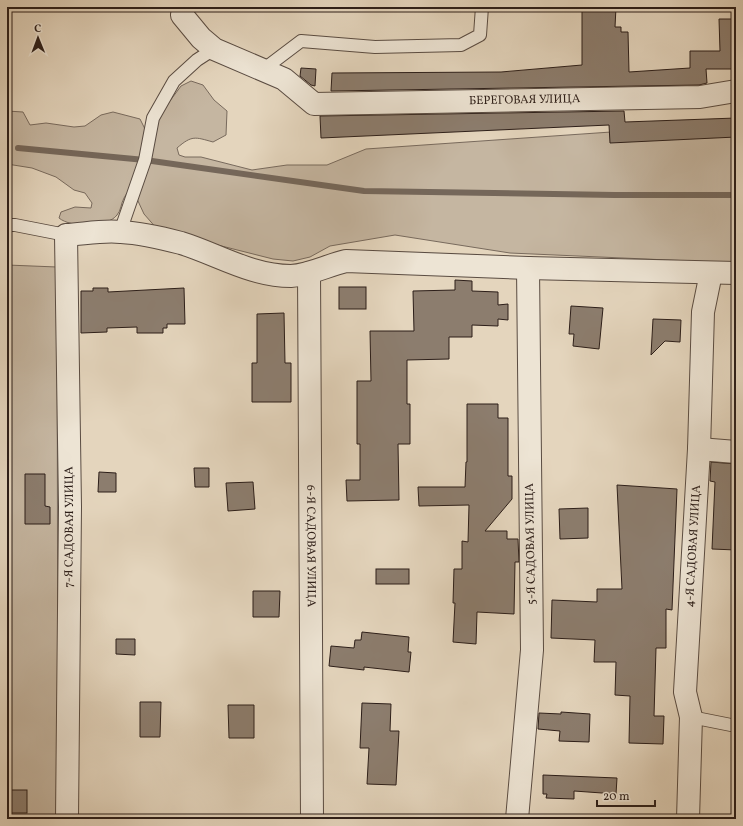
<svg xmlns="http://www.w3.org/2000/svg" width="743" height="826" font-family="Vollkorn,serif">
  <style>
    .green { fill: #c5b6a1; stroke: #786a5d }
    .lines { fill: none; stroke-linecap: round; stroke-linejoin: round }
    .stream { stroke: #75675a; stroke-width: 6 }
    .building { fill: #8c7d6e; stroke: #2c1e19 }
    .service-casing { stroke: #5a4c42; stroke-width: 14 }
    .minor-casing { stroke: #5a4c42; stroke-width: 24 }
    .service { stroke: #ede4d4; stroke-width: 12 }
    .minor { stroke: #ede4d4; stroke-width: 22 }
    .labels { text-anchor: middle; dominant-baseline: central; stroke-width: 3.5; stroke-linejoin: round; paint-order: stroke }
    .street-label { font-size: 12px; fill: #2c1e19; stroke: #ede4d4 }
  </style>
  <rect width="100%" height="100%" fill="#e4d5bd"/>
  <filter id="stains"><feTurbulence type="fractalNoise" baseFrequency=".005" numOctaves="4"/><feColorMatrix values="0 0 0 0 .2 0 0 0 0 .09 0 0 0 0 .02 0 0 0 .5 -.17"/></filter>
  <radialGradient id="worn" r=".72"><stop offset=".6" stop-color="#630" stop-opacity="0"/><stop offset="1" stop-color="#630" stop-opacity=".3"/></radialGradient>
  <!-- green -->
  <g class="green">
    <path d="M191 81 203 85 214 100 227 111 226 135 213 142C195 137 192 135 177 148L179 155 185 157H201L252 170 287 165H327L366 149 640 130 736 128V263L510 253 395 235 330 246 310 257 293 261 273 259 158 230 144 214 132 188C129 191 126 194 124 198 121 203 121 211 117 215 107 228 71 228 59 218L61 212 75 207 91 208 92 203 85 193 74 190 56 177 32 168 7 164V111L23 112 30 125 46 123 74 127 85 126 101 115 113 112 140 119 145 129 158 117 181 86Z"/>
    <path d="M7 265 57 267 58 819H7Z"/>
  </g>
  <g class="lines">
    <!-- stream -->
    <path class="stream" d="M18 148 145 160 364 191 615 195H736"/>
  </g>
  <!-- building -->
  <g class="building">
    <path d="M582 7H616L615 27H621V32H628L629 72 690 68V51H720L719 19H736V69H706L707 83 699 85 331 91 332 73 501 72 582 65Z"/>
    <path d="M301 68 316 69 315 86 311 85 300 76Z"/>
    <path d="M624 111 625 122 736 118V137L610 143 609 125 321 138 320 116Z"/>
    <path d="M455 280 472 281V291L498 292V305L508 304V320L498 319V326L472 325V337H449V359L407 360V404H410V444H398L399 500 347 501 346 480H360V444H357V381H371L370 331H414L413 291 455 290Z"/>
    <rect x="339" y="287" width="27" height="22"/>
    <path d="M93 288H108V292L184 288 185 324H167V328H163V333H137V327L107 328V332L81 333V291H93Z"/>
    <path d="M571 306 603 308 599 349 573 346 574 334H569Z"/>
    <path d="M284 313 285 363H291V402H252V363H257V314Z"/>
    <path d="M653 319 681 320 680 342 665 341 651 355Z"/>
    <path d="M467 404H498V418H508V476H512V499L485 531H507V539H518L519 562H515L514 614 477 612 476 644 453 642 455 603H453L454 569H462V541L468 542 469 505 419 506 418 487H465L466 462H467Z"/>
    <path d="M711 462 736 464V550L712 549 715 482 710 481Z"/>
    <path d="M194 468H209V487H195Z"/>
    <path d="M99 472 116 473V492H98Z"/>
    <path d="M25 474H45V506L50 507V524H25Z"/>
    <path d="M253 482 255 509 228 511 226 483Z"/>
    <path d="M617 485 677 489 672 610 666 609V648H656L654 716H664L663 744 629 743 630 696 615 695 616 662H594L595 640 551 638 552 600 597 602V589H622Z"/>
    <path d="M588 508V538L560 539 559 509Z"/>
    <rect x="376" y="569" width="33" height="15"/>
    <path d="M253 591H280L279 617H253Z"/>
    <path d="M362 632 409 637 408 652H411L409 672 364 667V670L329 666 331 646 354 648 355 640H361Z"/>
    <path d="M116 639H135V655L116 654Z"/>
    <path d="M140 702H161L160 737H140Z"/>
    <path d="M362 703 391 704 390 731H399L396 785 367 784 369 748H360Z"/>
    <path d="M228 705H254V738H229Z"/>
    <path d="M561 712 590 714 589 742 559 741 560 731 538 729 539 713 561 714Z"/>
    <path d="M543 775 617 778 616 794 574 791V799L546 798 547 794H543Z"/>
    <rect x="7" y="790" width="20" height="23"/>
  </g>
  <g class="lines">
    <!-- service casing -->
    <g class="service-casing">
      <g id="service">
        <path d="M264 69 301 41 375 47 461 45 480 35 482 7"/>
        <path d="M7 225H15L66 235"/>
        <path d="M120 232 145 160 153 118 174 81 197 60 214 49"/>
        <path d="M691 717 736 726"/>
      </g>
    </g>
    <!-- minor casing -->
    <g class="minor-casing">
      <g id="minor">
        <path id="s1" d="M184 7 182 15 201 38 214 49 284 79 314 104 700 97 736 91"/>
        <path id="s2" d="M309 273 312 819"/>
        <path d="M699 449 736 452"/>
        <path id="s3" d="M67 819 70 507 66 235C84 234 103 230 121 232 140 233 162 238 181 243 217 254 251 276 291 276 310 275 328 265 346 261L528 268 736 273"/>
        <path d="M517 819 532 650 528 268"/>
        <path id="s4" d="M688 819 691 717 685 692 699 449 703 312 711 273"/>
      </g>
    </g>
    <!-- service -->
    <use href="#service" class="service"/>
    <!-- minor -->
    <use href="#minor" class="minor"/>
  </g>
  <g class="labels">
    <!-- street labels -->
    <g class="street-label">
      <text stroke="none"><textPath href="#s1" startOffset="381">БЕРЕГОВАЯ УЛИЦА</textPath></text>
      <text stroke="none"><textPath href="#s3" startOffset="292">7-Я САДОВАЯ УЛИЦА</textPath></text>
      <text transform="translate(531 544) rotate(-91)">5-Я САДОВАЯ УЛИЦА</text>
      <text stroke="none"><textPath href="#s2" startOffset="273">6-Я САДОВАЯ УЛИЦА</textPath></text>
      <text stroke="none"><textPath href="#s4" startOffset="274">4-Я САДОВАЯ УЛИЦА</textPath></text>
    </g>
  </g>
  <!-- margin -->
  <rect width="743" height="826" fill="none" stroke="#e4d5bd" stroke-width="24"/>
  <rect x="8" y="8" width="727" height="810" fill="none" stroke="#2c1e19" stroke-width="2"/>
  <rect x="12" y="12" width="719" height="802" fill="none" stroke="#2c1e19"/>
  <!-- north arrow -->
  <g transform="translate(38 38) rotate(359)" stroke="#ede4d4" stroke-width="3" paint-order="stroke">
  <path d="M0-3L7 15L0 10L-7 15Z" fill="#2c1e19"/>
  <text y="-6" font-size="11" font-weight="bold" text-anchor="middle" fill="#2c1e19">С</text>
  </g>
  <!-- scale -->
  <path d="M597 800v6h58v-6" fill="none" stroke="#2c1e19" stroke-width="2"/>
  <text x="603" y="800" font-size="12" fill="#2c1e19" stroke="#ede4d4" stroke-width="3" paint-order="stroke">20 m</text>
  <rect width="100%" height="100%" filter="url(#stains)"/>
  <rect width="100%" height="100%" fill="url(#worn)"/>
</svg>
